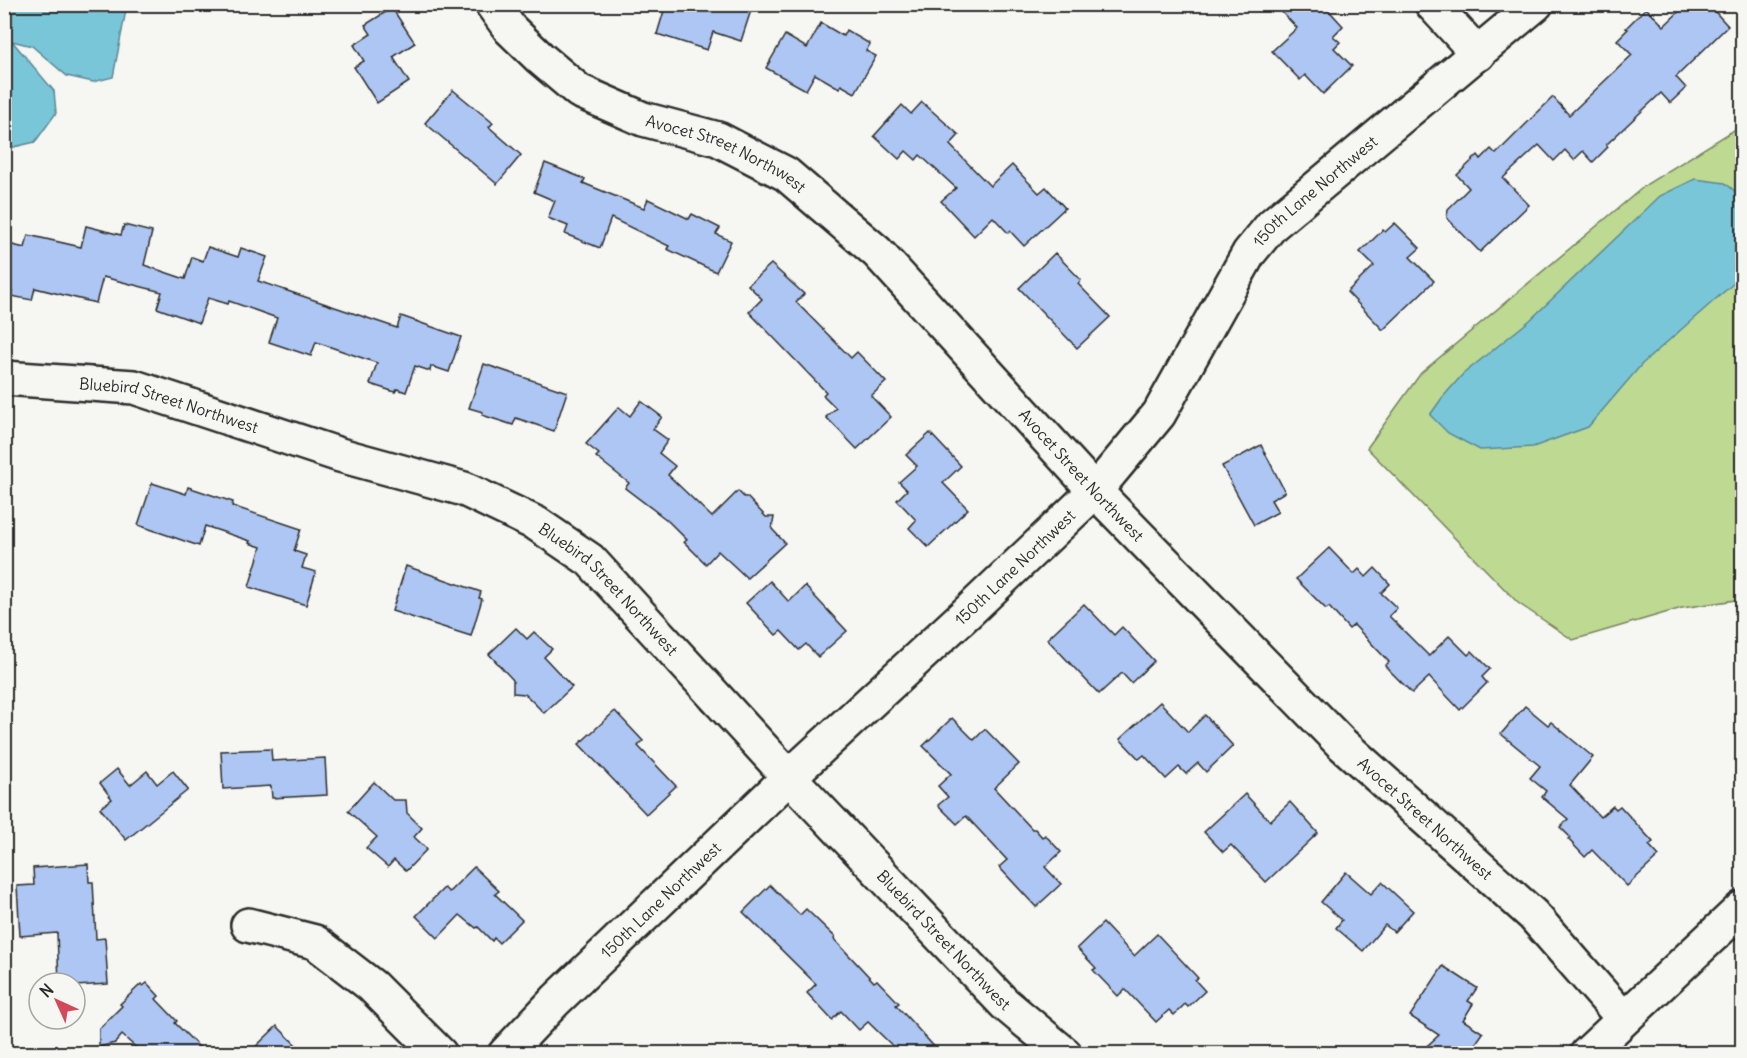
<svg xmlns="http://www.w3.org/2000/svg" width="1747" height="1058" font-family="Delius,sans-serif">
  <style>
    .green { fill: #bed991; stroke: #74825e; stroke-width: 1.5 }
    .water { fill: #7ac6d9; stroke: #5a8893; stroke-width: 1.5 }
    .building { fill: #adc6f3; stroke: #2b2b2b; stroke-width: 1.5 }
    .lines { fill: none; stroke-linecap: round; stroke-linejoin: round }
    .street-casing { stroke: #2b2b2b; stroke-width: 38 }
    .street { stroke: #f6f6f2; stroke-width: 33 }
    .labels { text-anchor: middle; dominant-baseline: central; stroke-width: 6; stroke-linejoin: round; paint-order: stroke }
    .street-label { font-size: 16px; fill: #2b2b2b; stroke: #f6f6f2 }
  </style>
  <rect width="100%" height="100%" fill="#f6f6f2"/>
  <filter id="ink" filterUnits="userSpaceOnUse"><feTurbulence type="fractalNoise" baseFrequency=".0167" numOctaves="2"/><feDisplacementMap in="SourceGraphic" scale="12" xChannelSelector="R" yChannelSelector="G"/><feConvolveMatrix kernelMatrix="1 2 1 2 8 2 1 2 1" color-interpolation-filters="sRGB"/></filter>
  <g filter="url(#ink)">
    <!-- green -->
    <path class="green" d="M1742 125V599L1682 608 1573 640 1518 603 1367 448 1421 373 1647 184Z"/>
    <!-- water -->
    <g class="water">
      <path d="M4 5H127L113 77 93 82 67 76 32 46 12 41 54 91 56 113 35 142 5 149Z"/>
      <path d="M1695 179 1725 183 1742 197V276L1642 364 1588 427 1533 447 1480 450 1448 433 1430 415 1442 398 1463 374 1529 321 1660 196Z"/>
    </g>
    <!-- building -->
    <g class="building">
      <path d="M666 4H753L741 41 713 32 707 50 657 34Z"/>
      <path d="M1274 4H1323L1343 26 1333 36 1340 42 1334 48 1352 66 1323 94 1305 75 1300 80 1272 51 1297 28Z"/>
      <path d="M1687 4H1708L1728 26 1676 77 1686 88 1670 103 1661 93 1606 145 1608 147 1593 162 1583 151 1574 160 1565 150 1554 161 1539 145 1503 178 1529 205 1480 252 1447 218 1448 209 1469 188 1457 175 1478 155 1481 159 1491 149 1496 154 1553 97 1569 115 1632 55 1617 40 1628 29 1626 28 1646 8 1664 26Z"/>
      <path d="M392 8 415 43 393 57 409 82 377 103 354 67 364 61 354 45 371 34 365 25Z"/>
      <path d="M821 23 843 36 846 30 870 44 866 51 876 56 855 93 841 85 839 88 815 74 806 90 766 68 785 35 807 48Z"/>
      <path d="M453 90 493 123 489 127 521 155 497 184 425 123Z"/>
      <path d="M922 102 959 135 950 145 990 186 1012 165 1039 193 1046 187 1065 208 1024 246 1010 231 1008 233 993 217 974 236 941 201 956 188 920 155 916 160 906 151 899 159 874 136 902 105 911 114Z"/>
      <path d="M545 163 585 179 583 183 644 208 648 199 689 219 692 214 720 228 716 234 731 241 716 272 667 249 669 246 611 218 600 248 565 234 568 226 548 218 555 201 534 192Z"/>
      <path d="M1395 223 1420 248 1410 257 1434 281 1383 330 1347 292 1374 266 1360 252 1383 230 1385 232Z"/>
      <path d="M124 225 152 232 144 265 185 279 192 257 203 261 208 247 238 257 241 248 267 257 258 281 397 328 401 316 461 337 449 372 431 366 430 371 415 366 406 392 397 389 395 392 370 384 377 363 316 342 311 356 269 342 277 318 229 301 228 304 208 298 199 323 157 308 162 292 103 277 96 303 35 288 32 300 11 296 12 291 4 289V243L25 248 28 235 81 247 86 226 121 235Z"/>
      <path d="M1055 253 1081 280 1078 284 1110 317 1077 348 1019 288Z"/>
      <path d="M771 264 804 294 796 302 851 358 857 352 886 382 871 396 891 417 857 449 826 417 836 408 823 395 826 392 749 312 762 299 748 285Z"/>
      <path d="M484 364 567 392 554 431 516 418 513 425 482 415 483 412 469 408Z"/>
      <path d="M641 401 662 417 653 429 668 440 659 453 675 466 668 475 712 517 738 491 744 497H747L766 517H774L772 529 785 543 747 578 718 551 706 564 684 542 687 540 667 520 625 488 629 483 596 457 599 454 586 444 619 407 630 416Z"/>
      <path d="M930 433 961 466 943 483 968 509 928 547 909 528 916 520 897 500 907 490 899 482 917 466 906 455Z"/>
      <path d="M1261 445 1285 492 1271 500 1278 512 1254 525 1222 466Z"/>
      <path d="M152 483 186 494 188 487 233 502 232 506 301 529 294 551 306 555 302 568 316 572 306 605 249 587 261 547 249 543 250 541 205 526 199 546 138 525Z"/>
      <path d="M1329 548 1354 574 1359 569 1366 577 1375 568 1390 584 1381 593 1397 608 1389 616 1429 656 1449 636 1468 655 1472 651 1490 669 1482 677 1487 683 1460 710 1429 677 1412 693 1385 666 1389 662 1354 625 1349 629 1329 607 1326 609 1296 579Z"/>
      <path d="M406 566 481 592 479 598 482 599 471 636 392 611Z"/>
      <path d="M770 581 789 602 805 586 847 631 818 657 806 644 799 650 781 631 776 635 746 603Z"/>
      <path d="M1084 604 1114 635 1122 627 1154 661 1131 683 1122 673 1099 694 1047 639Z"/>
      <path d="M516 628 527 639 534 632 552 649 544 657 572 687 544 713 525 694 513 693V680L489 654Z"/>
      <path d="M1160 702 1188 732 1205 715 1233 746 1206 772 1198 763 1186 774 1179 767 1166 779 1144 755 1139 759 1120 739Z"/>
      <path d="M1525 706 1548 725 1551 722 1593 757 1570 785 1600 817 1613 806 1616 809 1620 806 1653 842 1649 845 1659 856 1627 886 1592 850 1585 857 1568 839 1570 837 1560 827 1568 819 1542 797 1546 791 1530 778 1540 766 1501 734Z"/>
      <path d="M615 711 643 741 638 746 676 786 646 814 579 744Z"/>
      <path d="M952 718 974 740 985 729 1019 764 994 788 1032 829H1035L1042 837 1045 835 1061 852 1045 867 1061 884 1036 907 999 867 1007 860 966 816 957 824 938 805 948 797 938 786 951 774 923 746Z"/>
      <path d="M271 749 272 761 325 758 327 795 272 798 271 786 223 789 221 751Z"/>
      <path d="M117 769 130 785 147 771 157 784 173 771 188 790 126 840 100 808 112 799 100 783Z"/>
      <path d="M374 782 393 800H406L407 813 422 828 414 837 427 849 406 871 394 860 388 867 366 848 377 837 348 811Z"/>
      <path d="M1245 794 1270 821 1290 802 1318 833 1266 882 1231 845 1223 852 1204 832Z"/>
      <path d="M88 864 89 882H93L96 939 105 938 108 984 75 986V983H59L57 933 20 936 17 886 34 885 33 868Z"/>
      <path d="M474 867 499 891 495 894 522 920 499 943 494 938 492 941 478 927 476 928 460 915 438 938 416 916 444 888 449 892Z"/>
      <path d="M1346 872 1371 894 1382 882 1413 911 1394 932 1385 925 1363 951 1336 928 1342 920 1321 902Z"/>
      <path d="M770 885 800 915 806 909 835 937 834 939 874 982 877 980 899 1003 896 1005 940 1053H900L868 1022 859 1030 841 1011 832 1020 807 993 816 984 743 912Z"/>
      <path d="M1103 923 1134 956 1157 934 1198 978 1195 980 1205 991 1188 1007 1185 1004 1174 1015 1169 1010 1156 1022 1125 989 1118 996 1093 970 1096 968 1077 948Z"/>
      <path d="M1443 966 1477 988 1468 1001 1473 1004 1463 1020 1483 1033 1469 1053H1419L1439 1035 1410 1016Z"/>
      <path d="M147 983 159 996 156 999 177 1021 175 1023 205 1053H142L122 1035 115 1043 99 1047V1029L122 1006 120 1004 141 984 143 986Z"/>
      <path d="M277 1026 304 1053H249Z"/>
    </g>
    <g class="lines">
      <!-- street casing -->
      <g class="street-casing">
        <g id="street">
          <path id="s1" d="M492 4 510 29 540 58 579 91 643 119 718 139 786 174 877 252 1095 491 1341 743 1533 915 1623 1018"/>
          <path d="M1432 4 1478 54"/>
          <path id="s2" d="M4 378 134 387 340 455 464 489 537 524 590 560 789 777 1005 1004 1065 1054"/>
          <path d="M248 925 315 942 372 986 440 1054"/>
          <path id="s3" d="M505 1054 556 1000 789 777 970 610 1095 491 1159 414 1249 253 1272 225 1536 4"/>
          <path d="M1587 1054 1742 908"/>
        </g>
      </g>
      <!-- street -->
      <use href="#street" class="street"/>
    </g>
  </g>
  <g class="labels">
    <!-- street labels -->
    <g class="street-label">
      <text stroke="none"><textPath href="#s1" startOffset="284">Avocet Street Northwest</textPath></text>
      <text stroke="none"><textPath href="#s3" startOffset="1191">150th Lane Northwest</textPath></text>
      <text stroke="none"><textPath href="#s2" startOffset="168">Bluebird Street Northwest</textPath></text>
      <text stroke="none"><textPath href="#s1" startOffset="770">Avocet Street Northwest</textPath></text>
      <text stroke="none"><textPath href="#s3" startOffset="705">150th Lane Northwest</textPath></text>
      <text stroke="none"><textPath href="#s2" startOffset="654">Bluebird Street Northwest</textPath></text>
      <text stroke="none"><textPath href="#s1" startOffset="1256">Avocet Street Northwest</textPath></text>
      <text stroke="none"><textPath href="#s3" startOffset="219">150th Lane Northwest</textPath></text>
      <text stroke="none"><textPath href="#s2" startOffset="1140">Bluebird Street Northwest</textPath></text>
    </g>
  </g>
  <!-- margin -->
  <rect width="1747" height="1058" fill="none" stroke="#f6f6f2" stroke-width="24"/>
  <rect x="12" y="12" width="1723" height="1034" fill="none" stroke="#2b2b2b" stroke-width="2" filter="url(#ink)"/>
  <!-- north arrow -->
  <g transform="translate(57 1001) rotate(315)"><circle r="28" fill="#f6f6f2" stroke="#a5a5a2" stroke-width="1.5"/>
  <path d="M0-4.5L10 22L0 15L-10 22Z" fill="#d1495b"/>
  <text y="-9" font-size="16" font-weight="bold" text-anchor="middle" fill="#2b2b2b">N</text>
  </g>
</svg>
